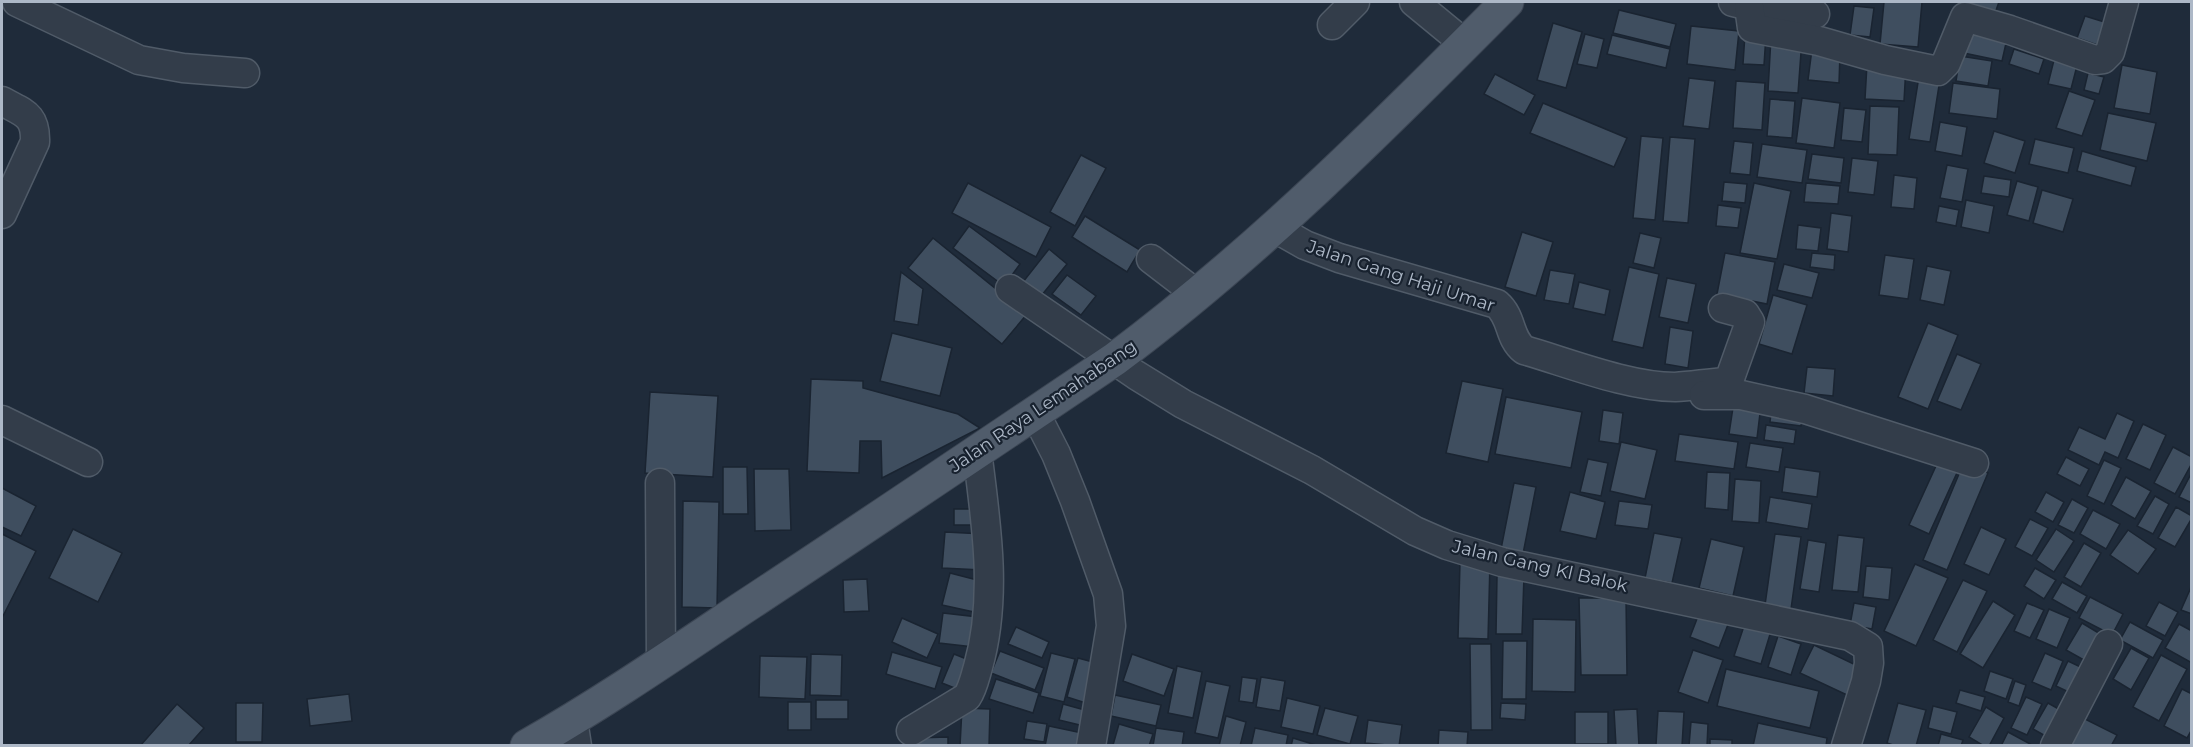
<svg xmlns="http://www.w3.org/2000/svg" width="2193" height="747" font-family="Montserrat,sans-serif">
  <style>
    .building { fill: #3f4e5f; stroke: #1a2431; stroke-width: 1.5 }
    .lines { fill: none; stroke-linecap: round; stroke-linejoin: round }
    .minor-casing { stroke: #505b68; stroke-width: 31 }
    .major-casing { stroke: #3c4654; stroke-width: 35 }
    .minor { stroke: #333d4a; stroke-width: 28 }
    .major { stroke: #505c6b; stroke-width: 33 }
    .labels { text-anchor: middle; dominant-baseline: central; stroke-width: 4.5; stroke-linejoin: round; paint-order: stroke }
    .street-label { font-size: 18px; fill: #adb8c7; stroke: #18222f }
  </style>
  <rect width="100%" height="100%" fill="#1f2b3a"/>
  <!-- building -->
  <g class="building">
    <path d="M1884 2H1922L1918 47 1880 44Z"/>
    <path d="M1962 2H1999L1995 13Z"/>
    <path d="M1854 6 1874 8 1870 37 1850 35Z"/>
    <path d="M1619 10 1676 24 1670 47 1613 33Z"/>
    <path d="M2085 16 2114 25 2106 48 2077 38Z"/>
    <path d="M1965 21 2009 30 2002 61 1959 52Z"/>
    <path d="M1553 23 1582 32 1566 88 1537 80Z"/>
    <path d="M1691 26 1739 31 1735 70 1687 64Z"/>
    <path d="M1585 34 1604 39 1597 68 1577 64Z"/>
    <path d="M1745 34 1766 35 1764 65 1743 64Z"/>
    <path d="M1612 35 1670 49 1666 68 1607 54Z"/>
    <path d="M1771 37 1802 39 1798 93 1768 91Z"/>
    <path d="M1812 49 1840 54 1839 83 1808 80Z"/>
    <path d="M2014 49 2044 59 2039 74 2009 64Z"/>
    <path d="M2056 52 2079 58 2071 89 2048 84Z"/>
    <path d="M1960 56 1992 61 1988 86 1956 81Z"/>
    <path d="M1867 64 1906 66 1904 101 1865 99Z"/>
    <path d="M2122 65 2157 72 2150 114 2114 108Z"/>
    <path d="M1920 70 1941 73 1930 142 1909 139Z"/>
    <path d="M2088 73 2104 77 2099 94 2084 90Z"/>
    <path d="M1495 74 1535 95 1524 115 1484 94Z"/>
    <path d="M1689 78 1715 81 1709 129 1683 126Z"/>
    <path d="M1736 81 1765 83 1762 130 1733 128Z"/>
    <path d="M1953 83 2000 89 1997 119 1949 113Z"/>
    <path d="M2069 91 2095 100 2082 136 2056 128Z"/>
    <path d="M1802 98 1840 103 1834 148 1796 143Z"/>
    <path d="M1770 99 1795 101 1792 138 1767 136Z"/>
    <path d="M1543 103 1627 138 1614 167 1530 133Z"/>
    <path d="M1870 106 1899 107 1897 155 1868 154Z"/>
    <path d="M1844 108 1866 110 1862 142 1841 140Z"/>
    <path d="M2108 113 2156 123 2147 161 2100 150Z"/>
    <path d="M1940 122 1967 127 1962 156 1935 151Z"/>
    <path d="M1994 131 2025 141 2015 173 1984 163Z"/>
    <path d="M1641 136 1663 138 1655 220 1633 218Z"/>
    <path d="M1670 137 1695 139 1688 223 1663 221Z"/>
    <path d="M2035 139 2074 148 2068 173 2029 164Z"/>
    <path d="M1734 141 1753 143 1750 175 1730 173Z"/>
    <path d="M1762 144 1807 150 1802 183 1757 177Z"/>
    <path d="M2082 151 2136 167 2131 186 2077 171Z"/>
    <path d="M1812 154 1844 158 1841 183 1808 179Z"/>
    <path d="M1081 155 1106 168 1075 226 1050 212Z"/>
    <path d="M1852 158 1878 161 1874 195 1848 192Z"/>
    <path d="M1947 165 1968 169 1962 202 1940 198Z"/>
    <path d="M1894 175 1917 178 1914 209 1891 207Z"/>
    <path d="M1984 176 2011 180 2009 197 1981 193Z"/>
    <path d="M2017 181 2038 187 2029 221 2007 215Z"/>
    <path d="M1724 182 1747 184 1745 203 1722 201Z"/>
    <path d="M968 183 1051 227 1036 257 952 213Z"/>
    <path d="M1754 183 1791 191 1777 259 1740 253Z"/>
    <path d="M1806 183 1840 186 1838 204 1804 202Z"/>
    <path d="M2042 190 2073 199 2063 232 2033 223Z"/>
    <path d="M1966 200 1994 206 1989 233 1961 227Z"/>
    <path d="M1718 205 1741 208 1738 228 1716 226Z"/>
    <path d="M1939 206 1959 210 1956 226 1936 222Z"/>
    <path d="M1831 213 1852 216 1848 252 1827 249Z"/>
    <path d="M1085 216 1140 250 1127 272 1072 237Z"/>
    <path d="M1798 225 1821 228 1818 251 1796 249Z"/>
    <path d="M969 226 1020 264 1004 286 953 248Z"/>
    <path d="M1522 232 1553 242 1536 296 1505 287Z"/>
    <path d="M1640 233 1661 238 1654 268 1633 263Z"/>
    <path d="M933 238 1027 314 1002 344 908 268Z"/>
    <path d="M1049 249 1067 264 1037 301 1019 287Z"/>
    <path d="M1725 253 1775 262 1767 304 1717 294Z"/>
    <path d="M1812 253 1835 255 1834 270 1810 267Z"/>
    <path d="M1885 255 1914 259 1908 299 1879 295Z"/>
    <path d="M1784 264 1819 273 1812 298 1777 290Z"/>
    <path d="M1927 266 1951 271 1944 305 1920 300Z"/>
    <path d="M1629 267 1659 274 1643 348 1612 341Z"/>
    <path d="M1550 270 1575 274 1569 304 1544 300Z"/>
    <path d="M901 272 923 289 918 325 894 321Z"/>
    <path d="M1067 275 1096 296 1081 315 1052 294Z"/>
    <path d="M1667 278 1696 284 1688 323 1659 317Z"/>
    <path d="M1579 282 1610 290 1605 315 1573 308Z"/>
    <path d="M1773 295 1807 305 1792 354 1759 344Z"/>
    <path d="M1928 323 1958 335 1928 409 1898 397Z"/>
    <path d="M1670 327 1693 331 1688 368 1665 364Z"/>
    <path d="M892 333 952 348 940 396 880 381Z"/>
    <path d="M1957 354 1981 364 1961 410 1937 401Z"/>
    <path d="M1807 367 1835 369 1833 396 1804 393Z"/>
    <path d="M811 379 863 381V388L958 414 980 428 882 478 881 441H860L859 473 807 471Z"/>
    <path d="M1462 381 1503 389 1488 462 1446 453Z"/>
    <path d="M650 392 718 396 713 477 645 473Z"/>
    <path d="M1506 397 1582 412 1571 468 1495 454Z"/>
    <path d="M1734 401 1761 405 1757 438 1729 434Z"/>
    <path d="M1772 405 1804 412 1801 426 1770 422Z"/>
    <path d="M1603 410 1623 413 1619 444 1599 441Z"/>
    <path d="M2117 413 2134 421 2118 458 2105 452 2099 465 2068 450 2079 427 2105 439Z"/>
    <path d="M2143 424 2166 435 2150 470 2126 459Z"/>
    <path d="M1766 425 1796 430 1794 444 1764 440Z"/>
    <path d="M1679 434 1738 442 1734 469 1675 461Z"/>
    <path d="M1621 442 1657 450 1645 499 1610 491Z"/>
    <path d="M1750 443 1783 448 1779 472 1746 467Z"/>
    <path d="M2173 447 2192 457V463L2175 494 2154 483Z"/>
    <path d="M1941 455 1961 464 1929 534 1909 525Z"/>
    <path d="M2066 457 2089 469 2080 486 2057 474Z"/>
    <path d="M1588 459 1608 463 1601 496 1580 492Z"/>
    <path d="M2104 460 2121 468 2104 504 2087 496Z"/>
    <path d="M1964 462 1988 473 1947 570 1923 560Z"/>
    <path d="M723 467H747L748 514H723Z"/>
    <path d="M1785 467 1820 472 1817 497 1782 492Z"/>
    <path d="M754 469H789L791 530 755 531Z"/>
    <path d="M1707 472 1730 473 1728 510 1705 508Z"/>
    <path d="M2192 472V503L2179 497Z"/>
    <path d="M2126 477 2151 491 2135 519 2111 505Z"/>
    <path d="M1735 479 1761 481 1759 523 1732 521Z"/>
    <path d="M1514 483 1536 487 1523 554 1501 549Z"/>
    <path d="M2 488 36 506 21 536 2 527Z"/>
    <path d="M1570 492 1605 502 1596 539 1560 531Z"/>
    <path d="M2046 492 2064 502 2053 522 2035 512Z"/>
    <path d="M2155 496 2169 504 2153 534 2137 526Z"/>
    <path d="M1770 497 1812 504 1808 529 1766 522Z"/>
    <path d="M2072 499 2088 508 2074 533 2058 525Z"/>
    <path d="M683 501 719 502 717 608 682 607Z"/>
    <path d="M1619 501 1652 505 1648 529 1615 525Z"/>
    <path d="M2176 507 2192 516V518L2175 547 2158 538Z"/>
    <rect x="954" y="509" width="25" height="16"/>
    <path d="M2093 510 2120 524 2106 549 2080 534Z"/>
    <path d="M2030 519 2048 528 2032 556 2015 547Z"/>
    <path d="M1981 527 2006 539 1989 575 1964 564Z"/>
    <path d="M73 529 122 553 98 602 49 578Z"/>
    <path d="M2056 529 2074 541 2054 572 2036 560Z"/>
    <path d="M2128 530 2156 549 2138 574 2110 555Z"/>
    <path d="M945 532 984 534 982 570 942 568Z"/>
    <path d="M1654 533 1682 538 1672 583 1645 578Z"/>
    <path d="M2 534 36 551 3 616H2Z"/>
    <path d="M1775 534 1801 537 1791 609 1765 605Z"/>
    <path d="M1838 535 1864 538 1858 592 1832 590Z"/>
    <path d="M1711 539 1744 547 1733 596 1699 588Z"/>
    <path d="M1808 540 1826 543 1819 592 1800 589Z"/>
    <path d="M2084 543 2101 553 2081 587 2064 577Z"/>
    <path d="M1460 562H1490L1488 639 1458 638Z"/>
    <path d="M1915 564 1948 578 1916 646 1884 631Z"/>
    <path d="M1866 566 1892 568 1889 600 1863 597Z"/>
    <path d="M2035 568 2056 580 2044 599 2024 586Z"/>
    <path d="M950 573 981 581 974 612 942 605Z"/>
    <path d="M1497 576H1524L1522 634H1496Z"/>
    <path d="M867 579 869 611 844 612 843 580Z"/>
    <path d="M1963 580 1987 591 1957 652 1933 640Z"/>
    <path d="M2062 582 2087 596 2077 613 2052 599Z"/>
    <path d="M2192 585V614L2181 610Z"/>
    <path d="M2090 597 2123 614 2112 635 2079 618Z"/>
    <path d="M1579 598H1626L1627 675H1581Z"/>
    <path d="M1993 601 2015 615 1983 668 1960 654Z"/>
    <path d="M2159 602 2178 612 2165 636 2146 626Z"/>
    <path d="M1854 603 1876 607 1872 629 1850 625Z"/>
    <path d="M2027 603 2044 610 2030 638 2014 631Z"/>
    <path d="M2049 609 2070 618 2057 648 2036 639Z"/>
    <path d="M1700 611 1729 622 1719 648 1690 637Z"/>
    <path d="M943 613 978 617 974 647 939 643Z"/>
    <path d="M902 618 938 634 927 658 892 642Z"/>
    <path d="M1533 619 1576 620 1575 692 1532 691Z"/>
    <path d="M2130 622 2163 640 2153 658 2120 640Z"/>
    <path d="M1745 623 1771 631 1761 664 1734 656Z"/>
    <path d="M2082 623 2107 638 2091 664 2066 650Z"/>
    <path d="M2179 624 2192 631V663L2165 648Z"/>
    <path d="M1016 627 1049 642 1042 658 1008 644Z"/>
    <path d="M1778 636 1801 644 1791 675 1768 667Z"/>
    <path d="M1503 641H1527L1526 699H1502Z"/>
    <path d="M1470 644H1491L1492 730H1471Z"/>
    <path d="M1814 645 1860 667 1847 695 1800 673Z"/>
    <path d="M2131 648 2149 658 2131 690 2113 679Z"/>
    <path d="M1693 650 1723 660 1708 703 1678 692Z"/>
    <path d="M1000 651 1044 668 1035 690 991 673Z"/>
    <path d="M892 652 942 667 935 689 886 674Z"/>
    <path d="M1051 653 1075 659 1064 702 1040 696Z"/>
    <path d="M2045 653 2063 661 2051 690 2032 682Z"/>
    <path d="M811 654 842 655 841 696 810 695Z"/>
    <path d="M954 654 974 662 962 691 942 683Z"/>
    <path d="M1132 654 1174 669 1164 696 1123 681Z"/>
    <path d="M2161 655 2187 669 2159 721 2133 707Z"/>
    <path d="M760 656 807 657 805 699 759 697Z"/>
    <path d="M1078 658 1104 665 1092 705 1067 697Z"/>
    <path d="M2068 661 2089 671 2077 696 2056 686Z"/>
    <path d="M1177 666 1202 672 1193 718 1168 713Z"/>
    <path d="M1726 669 1819 691 1810 728 1717 706Z"/>
    <path d="M1990 671 2013 679 2006 699 1984 691Z"/>
    <path d="M1242 677 1257 679 1253 703 1239 701Z"/>
    <path d="M1261 677 1285 681 1280 711 1256 707Z"/>
    <path d="M996 679 1039 693 1033 713 989 699Z"/>
    <path d="M1206 681 1230 686 1218 738 1195 733Z"/>
    <path d="M2015 681 2026 685 2019 706 2008 702Z"/>
    <path d="M2182 689 2192 694V729L2187 738 2164 726Z"/>
    <path d="M1960 690 1985 697 1981 711 1956 703Z"/>
    <path d="M349 694 352 721 310 726 307 699Z"/>
    <path d="M1115 695 1161 705 1156 726 1111 716Z"/>
    <path d="M2026 697 2042 704 2027 735 2011 728Z"/>
    <path d="M1287 698 1320 706 1313 734 1281 727Z"/>
    <rect x="816" y="700" width="32" height="19"/>
    <rect x="788" y="702" width="23" height="28"/>
    <path d="M236 703H263L262 742H236Z"/>
    <path d="M1501 703 1526 704 1525 720 1500 718Z"/>
    <path d="M1898 703 1926 710 1916 746H1896L1887 743Z"/>
    <path d="M2048 703 2064 712 2049 738 2033 729Z"/>
    <path d="M177 704 204 728 188 746H140Z"/>
    <path d="M1063 704 1092 712 1088 727 1059 720Z"/>
    <path d="M1933 706 1957 712 1951 734 1928 728Z"/>
    <path d="M1986 707 2004 718 1989 746H1984L1969 737Z"/>
    <path d="M962 708 990 709 989 746H960Z"/>
    <path d="M1325 708 1358 716 1350 744 1317 735Z"/>
    <path d="M1637 709 1639 746H1616L1614 710Z"/>
    <path d="M1658 711 1684 712 1682 746 1656 745Z"/>
    <rect x="1575" y="712" width="33" height="32"/>
    <path d="M2075 714 2117 735 2111 746H2058Z"/>
    <path d="M1226 716 1246 722 1240 746H1219Z"/>
    <path d="M1368 720 1402 725 1399 746 1365 743Z"/>
    <path d="M1027 721 1047 724 1044 742 1024 739Z"/>
    <path d="M1691 722 1708 724 1707 746H1689Z"/>
    <path d="M1758 723 1827 738 1826 746H1753Z"/>
    <path d="M1119 724 1153 734 1149 746 1113 745Z"/>
    <path d="M1049 726 1087 734 1085 746H1045Z"/>
    <path d="M1156 728 1184 732 1182 746H1153Z"/>
    <path d="M1255 728 1288 735 1286 746H1251Z"/>
    <path d="M1439 730 1468 732 1467 746H1438Z"/>
    <path d="M2008 732 2034 746H2001Z"/>
    <path d="M1941 734 1963 740 1961 746H1938Z"/>
    <path d="M948 737V746H915V738Z"/>
    <path d="M1293 738 1319 746H1291Z"/>
    <path d="M1710 739 1732 740V746H1710Z"/>
  </g>
  <g class="lines">
    <!-- minor casing -->
    <g class="minor-casing">
      <g id="minor">
        <path d="M17 2 139 60 183 68 245 73"/>
        <path d="M1414 2 1465 44"/>
        <path d="M1733 2 1749 6 1761 2 1815 14"/>
        <path d="M1749 6 1752 28 1819 41 1885 60 1938 71 1946 63 1965 17 2010 30 2095 60 2103 59 2110 52 2124 2"/>
        <path d="M1332 25 1355 2"/>
        <path d="M2 101C23 113 36 114 35 142L2 214"/>
        <path d="M1275 228 1305 245 1339 258 1497 304C1513 318 1508 337 1524 350 1569 363 1629 387 1675 387 1692 386 1709 383 1726 382L1730 378 1750 322 1745 314 1723 308"/>
        <path d="M1151 259 1198 295"/>
        <path d="M1010 289 1136 375 1183 404 1312 470 1415 531 1447 545 1502 562 1850 636 1868 647 1869 663 1866 681 1846 746"/>
        <path d="M1704 395H1741L1805 409 1974 463"/>
        <path d="M1035 413 1056 454 1075 501 1108 594 1111 626 1091 746"/>
        <path d="M2 420 88 462"/>
        <path d="M660 483 661 662"/>
        <path d="M573 720 577 746"/>
        <path d="M911 731 967 697C973 688 975 677 978 667 998 597 986 522 977 451"/>
        <path d="M2055 746 2108 644"/>
      </g>
    </g>
    <!-- major casing -->
    <g class="major-casing">
      <path id="major" d="M527 746C601 704 671 656 741 609 866 527 990 443 1115 359 1257 253 1383 127 1507 2"/>
    </g>
    <!-- minor -->
    <use href="#minor" class="minor"/>
    <!-- major -->
    <use href="#major" class="major"/>
  </g>
  <g class="labels">
    <!-- street labels -->
    <g class="street-label">
      <text transform="translate(1401 276) rotate(18)">Jalan Gang Haji Umar</text>
      <text transform="translate(1043 406) rotate(-34)">Jalan Raya Lemahabang</text>
      <text transform="translate(1540 566) rotate(13)">Jalan Gang Kl Balok</text>
    </g>
  </g>
  <!-- border -->
  <rect width="2193" height="747" fill="none" stroke="#adb8c7" stroke-width="6"/>
</svg>
